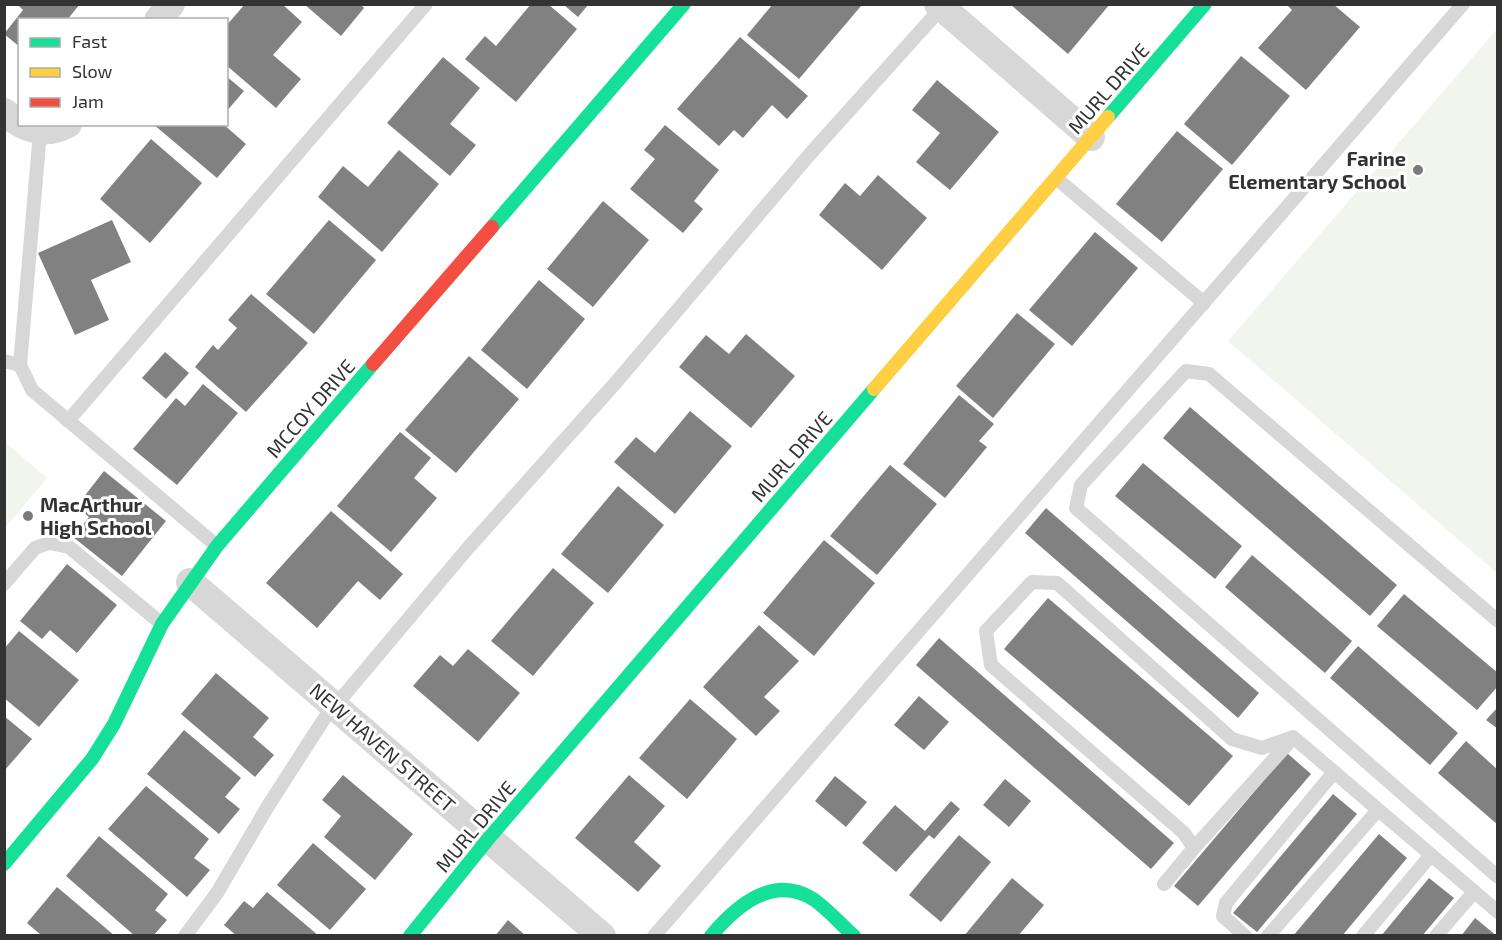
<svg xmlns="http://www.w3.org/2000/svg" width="1502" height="940" font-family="'Exo 2',sans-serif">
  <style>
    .green { fill: #f1f5ed }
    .building { fill: #818181 }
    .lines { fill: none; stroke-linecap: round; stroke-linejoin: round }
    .lane { stroke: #d7d7d7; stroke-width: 14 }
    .street { stroke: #d7d7d7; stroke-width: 28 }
    .fast { stroke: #16e098; stroke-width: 14 }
    .slow { stroke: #ffcf43; stroke-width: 14 }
    .jam { stroke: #f24e42; stroke-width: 14 }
    .poi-dot { fill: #7a7a7a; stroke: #fff; stroke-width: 2 }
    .labels { text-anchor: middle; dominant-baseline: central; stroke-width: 6; stroke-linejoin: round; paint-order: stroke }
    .street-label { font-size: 20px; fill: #333; stroke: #fff }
    .poi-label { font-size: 20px; font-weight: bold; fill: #333; stroke: #fff; text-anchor: end }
  </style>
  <rect width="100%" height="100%" fill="#fff"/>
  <!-- green -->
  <g class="green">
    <path d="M1497 29V573L1228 341Z"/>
    <path d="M5 442 47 478 5 528Z"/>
  </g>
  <!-- building -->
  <g class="building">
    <path d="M17 4H80L67 20H20V47L4 34 23 10Z"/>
    <path d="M245 4H282L302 22 273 55 301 79 276 108 226 65V26Z"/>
    <path d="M304 4H360L364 8 341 36Z"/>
    <path d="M531 4H548L577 29 516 102 465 59 485 36 496 46Z"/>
    <path d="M773 4H858L861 6 799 79 747 35Z"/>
    <path d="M1010 4H1110L1068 54Z"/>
    <path d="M1286 4H1333L1360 27 1306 90 1258 48 1292 10Z"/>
    <path d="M564 5H588L578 17Z"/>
    <path d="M740 37 808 96 787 119 772 105 743 138 734 130 719 146 677 109Z"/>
    <path d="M1241 56 1290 96 1232 165 1184 124Z"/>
    <path d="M443 57 480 88 450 124 476 145 450 176 387 123Z"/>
    <path d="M226 76 244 91 226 112Z"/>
    <path d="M937 80 999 132 950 190 916 162 940 133 912 110Z"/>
    <path d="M153 124H223L246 144 217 178Z"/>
    <path d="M665 125 719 170 694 201 703 209 683 233 630 189 655 159 644 150Z"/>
    <path d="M1177 131 1223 169 1162 242 1116 204Z"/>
    <path d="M151 139 202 183 150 243 100 199Z"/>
    <path d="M399 150 439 184 382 252 318 197 343 166 368 187Z"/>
    <path d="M878 175 927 218 882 270 819 215 845 183 860 196Z"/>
    <path d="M603 201 649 240 593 307 547 269Z"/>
    <path d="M112 220 131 262 91 280 109 320 75 335 38 253Z"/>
    <path d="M329 220 376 260 314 334 266 294Z"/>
    <path d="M1095 232 1138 268 1072 346 1029 310Z"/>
    <path d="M539 280 585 319 527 389 481 350Z"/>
    <path d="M251 294 308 343 246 412 195 367 213 345 218 350 237 328 228 320Z"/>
    <path d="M1017 313 1055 344 993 418 956 386Z"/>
    <path d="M746 334 795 376 751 428 679 367 706 335 729 354Z"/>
    <path d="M165 352 189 373 166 399 142 378Z"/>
    <path d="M469 356 519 399 456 473 405 430Z"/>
    <path d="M203 384 238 413 177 485 133 449 176 398 185 406Z"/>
    <path d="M959 395 994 424 979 441 987 447 945 498 903 464Z"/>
    <path d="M1190 407 1397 585 1370 616 1163 438Z"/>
    <path d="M690 411 732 446 675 514 614 462 636 437 655 453Z"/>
    <path d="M400 432 431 458 414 478 437 498 391 552 337 506Z"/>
    <path d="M1143 463 1242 546 1215 579 1115 496Z"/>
    <path d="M890 465 937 504 877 575 830 536Z"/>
    <path d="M104 471 166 521 122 576 73 537 89 517 76 507Z"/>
    <path d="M618 486 664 525 608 593 561 554Z"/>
    <path d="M1046 508 1259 693 1238 718 1025 533Z"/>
    <path d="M331 511 403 574 380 600 358 581 317 628 266 583Z"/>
    <path d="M824 540 875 583 814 656 763 613Z"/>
    <path d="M1252 555 1352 641 1325 673 1225 587Z"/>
    <path d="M67 564 117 605 77 653 50 630 42 639 20 621Z"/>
    <path d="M553 568 594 603 533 676 491 641Z"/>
    <path d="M1404 594 1498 673V686L1477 710 1377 626Z"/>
    <path d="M1048 598 1233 756 1189 806 1004 649Z"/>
    <path d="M759 625 799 661 764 697 780 711 756 736 703 687Z"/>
    <path d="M19 631 79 680 39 727 4 698V649Z"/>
    <path d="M939 638 1174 843 1151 869 916 665Z"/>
    <path d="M1358 646 1458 733 1430 765 1330 678Z"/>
    <path d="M468 649 520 693 478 742 413 686 440 655 453 666Z"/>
    <path d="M216 673 269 718 253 737 274 755 255 777 181 714Z"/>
    <path d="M919 696 949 722 924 750 894 725Z"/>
    <path d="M690 699 737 739 687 799 639 758Z"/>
    <path d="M1498 707V729L1486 720Z"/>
    <path d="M4 716 32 739 4 771Z"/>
    <path d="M184 730 241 778 225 797 240 809 219 834 147 774Z"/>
    <path d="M1466 741 1498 770V825L1438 773Z"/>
    <path d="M1287 753 1311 774 1198 906 1174 886Z"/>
    <path d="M343 775 413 834 375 880 324 837 341 816 322 800Z"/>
    <path d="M629 775 665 806 634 842 661 866 638 892 575 838Z"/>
    <path d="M835 776 867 802 846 827 815 801Z"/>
    <path d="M1005 779 1031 801 1009 827 983 805Z"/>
    <path d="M146 786 209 839 194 858 210 870 187 897 108 829Z"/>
    <path d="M1333 794 1357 814 1257 932 1233 913Z"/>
    <path d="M951 801 960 809 934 839 929 835 896 872 862 843 895 805 925 831Z"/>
    <path d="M1379 834 1407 858 1342 936H1293Z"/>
    <path d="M959 835 991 862 941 922 909 895Z"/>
    <path d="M99 836 168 894 155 910 167 920 153 936H135L66 876Z"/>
    <path d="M313 843 366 889 330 930 277 885Z"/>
    <path d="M1012 878 1044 905 1018 936H964Z"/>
    <path d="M1429 878 1454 898 1422 936H1381Z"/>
    <path d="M57 887 115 936H42L27 923Z"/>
    <path d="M267 892 319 936H237L224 925 244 901 253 908Z"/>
    <path d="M1475 918 1497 936H1461Z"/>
    <path d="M508 920 526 936H495Z"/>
  </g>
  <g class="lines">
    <!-- lane -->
    <g class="lane">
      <path d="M40 132 20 365 32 390 217 546"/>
      <path d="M1056 178 1204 303"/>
      <path d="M4 361 20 365"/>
      <path d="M68 421 426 4"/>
      <path d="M4 584 35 548 49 543 69 547 162 624"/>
      <path d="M1498 621 1209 374 1186 371 1081 485 1076 508 1498 877"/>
      <path d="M1194 848 1293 738"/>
      <path d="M1164 884 1194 848 1184 833 991 665 986 631 1032 582 1057 583 1232 739 1262 748 1293 737 1498 912"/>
      <path d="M185 936 217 893 268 806 324 719 468 548 618 380 810 154 944 5"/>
      <path d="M654 936 1463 4"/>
      <path d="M1245 936 1223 916 1226 903 1334 772"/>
      <path d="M1268 936 1378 810"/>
      <path d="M1363 936 1431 855"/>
      <path d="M1436 936 1474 892"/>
    </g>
    <!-- street -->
    <g class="street">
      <path d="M938 4 1091 137"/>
      <path d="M158 20 171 4"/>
      <path d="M4 112C24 129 44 137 68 124"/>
      <path d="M190 582 602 936"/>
    </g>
    <!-- fast -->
    <g class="fast">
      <path d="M1108 117 1205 4"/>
      <path d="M492 227 684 4"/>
      <path d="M4 864 92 759 114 724 162 624 217 546 373 364"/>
      <path d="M410 936 489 838 874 389"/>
      <path d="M711 936C736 906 773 874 813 899 828 909 840 924 854 936"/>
    </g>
    <!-- slow -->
    <path class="slow" d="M874 389 1108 117"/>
    <!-- jam -->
    <path class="jam" d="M373 364 492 227"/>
  </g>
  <!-- markers -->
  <g class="poi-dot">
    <circle cx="1418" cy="170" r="6"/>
    <circle cx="28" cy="516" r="6"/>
  </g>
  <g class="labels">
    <!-- street labels -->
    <g class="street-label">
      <text transform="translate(1108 88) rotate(-49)">MURL DRIVE</text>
      <text transform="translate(310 408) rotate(-49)">MCCOY DRIVE</text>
      <text transform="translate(791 456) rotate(-49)">MURL DRIVE</text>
      <text transform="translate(383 747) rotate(41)">NEW HAVEN STREET</text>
      <text transform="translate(475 826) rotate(-50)">MURL DRIVE</text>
    </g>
    <!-- poi labels -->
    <g class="poi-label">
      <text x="1406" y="158">Farine<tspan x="1406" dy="23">Elementary School</tspan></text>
      <text x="40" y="504" text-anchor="start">MacArthur<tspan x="40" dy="23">High School</tspan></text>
    </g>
  </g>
  <!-- border -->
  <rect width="1502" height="940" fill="none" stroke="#333333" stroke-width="12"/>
  <!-- legend -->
  <rect x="18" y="18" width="210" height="108" fill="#ffffff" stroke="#adadad" stroke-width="1.5"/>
  <rect x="30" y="38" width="30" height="9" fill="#16e098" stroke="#adadad" stroke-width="1.5"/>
  <text x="72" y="48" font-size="18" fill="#333333">Fast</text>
  <rect x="30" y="68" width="30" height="9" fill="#ffcf43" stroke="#adadad" stroke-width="1.5"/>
  <text x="72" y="78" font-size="18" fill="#333333">Slow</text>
  <rect x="30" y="98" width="30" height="9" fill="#f24e42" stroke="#adadad" stroke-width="1.5"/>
  <text x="72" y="108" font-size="18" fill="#333333">Jam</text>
</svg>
